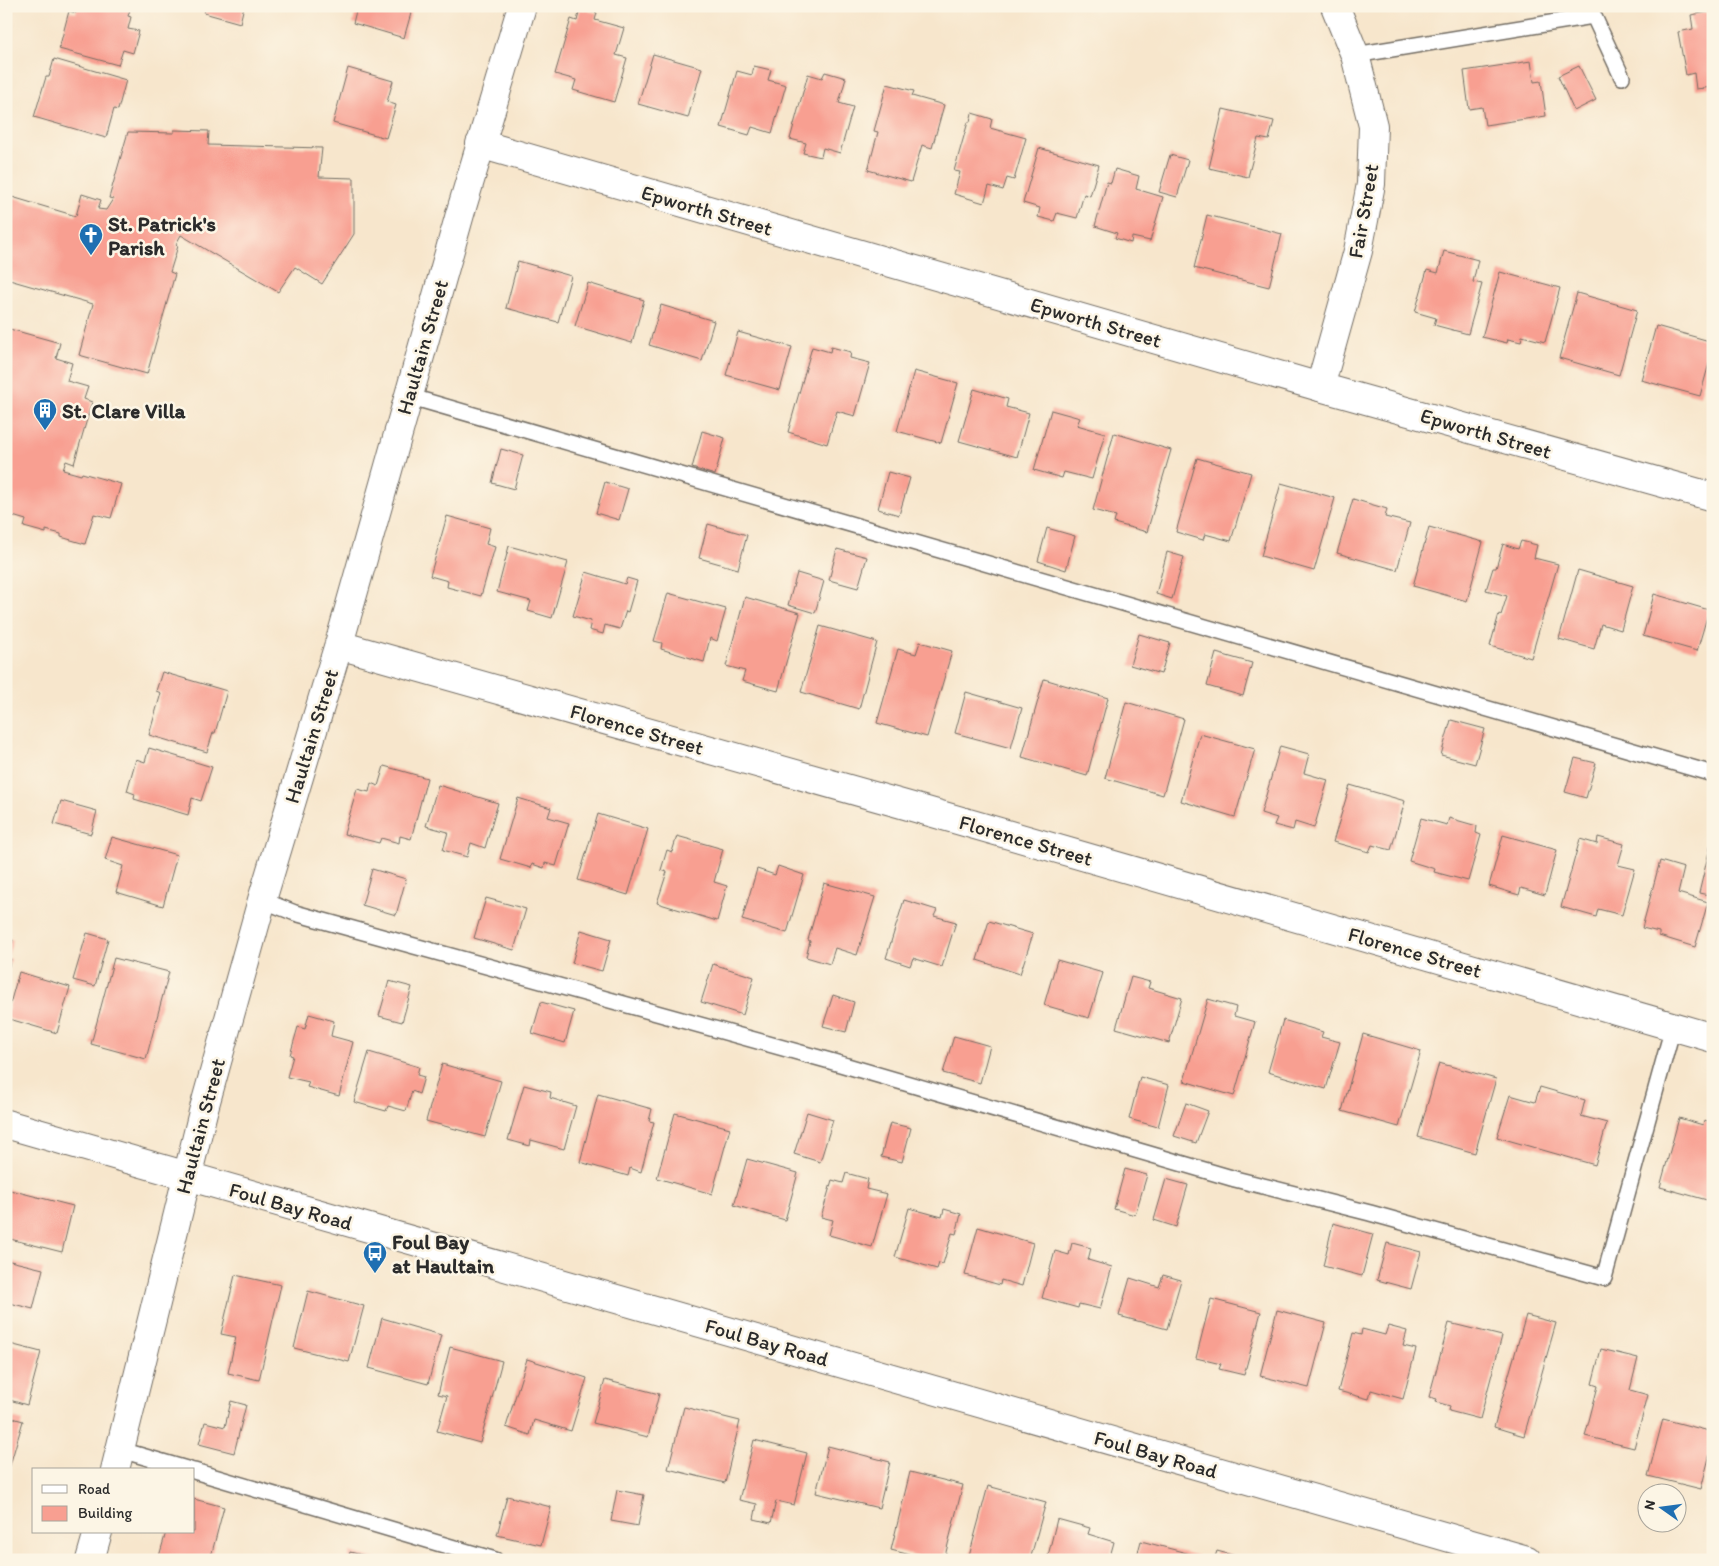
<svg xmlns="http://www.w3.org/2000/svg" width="1719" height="1566" font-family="Itim,sans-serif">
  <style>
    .building { fill: #f89f91 }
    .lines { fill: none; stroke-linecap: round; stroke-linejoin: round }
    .lane-casing { stroke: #726c63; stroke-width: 18 }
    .street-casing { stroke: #726c63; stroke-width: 30 }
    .secondary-casing { stroke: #726c63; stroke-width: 30 }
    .lane { stroke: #fff; stroke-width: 15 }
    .street { stroke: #fff; stroke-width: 28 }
    .secondary { stroke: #fff; stroke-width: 28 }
    .labels { text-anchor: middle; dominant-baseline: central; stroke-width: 5; stroke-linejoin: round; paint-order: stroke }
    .street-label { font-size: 21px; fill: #2b2b2b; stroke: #fcf5e5 }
    .poi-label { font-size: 21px; font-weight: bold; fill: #2b2b2b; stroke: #fcf5e5; text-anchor: start }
  </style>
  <rect width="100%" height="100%" fill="#fcf5e5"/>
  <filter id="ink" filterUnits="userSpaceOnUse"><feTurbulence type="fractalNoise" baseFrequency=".02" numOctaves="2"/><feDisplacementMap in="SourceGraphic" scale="10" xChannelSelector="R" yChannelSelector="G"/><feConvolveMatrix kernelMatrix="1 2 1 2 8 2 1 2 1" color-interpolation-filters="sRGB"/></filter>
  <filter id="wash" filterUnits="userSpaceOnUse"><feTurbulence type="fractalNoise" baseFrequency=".0096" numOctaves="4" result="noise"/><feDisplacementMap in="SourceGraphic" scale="20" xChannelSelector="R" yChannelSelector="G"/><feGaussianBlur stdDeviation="1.12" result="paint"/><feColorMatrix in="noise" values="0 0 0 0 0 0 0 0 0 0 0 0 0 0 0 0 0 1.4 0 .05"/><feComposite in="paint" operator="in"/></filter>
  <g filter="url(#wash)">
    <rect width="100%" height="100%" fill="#f7e6cc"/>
    <g id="blocks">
      <!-- building -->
      <g class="building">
        <path d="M77 6H131L128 16 131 17 128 29 139 31 133 53 123 50 118 65 59 49 69 11 76 13Z"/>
        <path d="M206 6H244L240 23 204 13Z"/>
        <path d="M355 6H413L404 38 353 23 356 11 354 10Z"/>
        <path d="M580 9 597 13 595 20 624 28 616 55 627 58 614 102 573 90 576 80 555 74 571 19 577 21Z"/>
        <path d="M1713 11V87L1696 89 1694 73 1686 75 1678 32 1693 29 1691 15Z"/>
        <path d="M653 54 702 68 688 118 638 104Z"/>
        <path d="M54 59 126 80 118 110 114 109 106 138 34 117 46 77H49Z"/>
        <path d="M1531 61 1534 82 1541 81 1546 116 1485 125 1482 107 1469 109 1464 71Z"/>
        <path d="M754 66 771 70 768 80 786 85 772 133 752 127 749 135 721 127 737 71 752 75Z"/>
        <path d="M1579 66 1596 100 1574 111 1558 76Z"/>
        <path d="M348 68 393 81 387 102 396 105 386 138 333 123Z"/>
        <path d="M825 72 846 78 839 103 853 107 840 153 823 148 821 157 803 153 806 143 790 139 808 74 822 78Z"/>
        <path d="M887 84 914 91 912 96 944 105 932 148 922 145 911 182 868 170 878 132 874 131Z"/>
        <path d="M1223 109 1274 121 1269 140 1258 138 1248 177 1209 168Z"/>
        <path d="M972 113 992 119 990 128 1026 138 1014 180 1007 178 1003 190 989 186 984 203 954 194 960 172 954 171 968 122H970Z"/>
        <path d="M174 130 209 131 208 145 322 148 319 177 354 178V234L322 284 295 267 278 292 181 235 176 244 178 246 170 272 175 274 147 374 79 355 93 304 6 279V218L12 197 76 216 82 194 101 200 98 209 106 210 113 199 109 198 128 132 174 133Z"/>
        <path d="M1039 148 1099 165 1090 196 1084 194 1077 218 1057 213 1054 221 1038 217 1040 208 1023 203Z"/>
        <path d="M1170 155 1188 160 1177 197 1159 192Z"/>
        <path d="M1115 169 1139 176 1136 189 1163 197 1150 241 1132 237 1131 243 1115 238 1117 233 1095 226 1107 182 1111 183Z"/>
        <path d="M1207 215 1282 234 1269 287 1194 268Z"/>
        <path d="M1444 251 1478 260 1473 282 1482 284 1468 334 1434 325 1436 318 1415 312 1427 270 1438 273Z"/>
        <path d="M518 261 571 276 558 322 506 308Z"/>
        <path d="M1500 272 1560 288 1545 342 1522 336 1521 342 1508 339 1507 343 1482 337Z"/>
        <path d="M588 283 644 300 632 343 575 326Z"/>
        <path d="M1577 293 1637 310 1619 375 1559 358Z"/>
        <path d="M661 305 714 321 702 361 649 345Z"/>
        <path d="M1656 326 1713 342V349L1700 396 1641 380Z"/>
        <path d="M6 328 60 343 56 358 72 363 67 381 88 387 84 399 92 402 74 464 66 461 63 470 81 475 82 473 121 484 111 518 94 514 85 544 61 537V534L46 530V533L24 527 26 520 6 514Z"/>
        <path d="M738 332 792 347 780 390 726 375Z"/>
        <path d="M812 347 830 352 831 347 851 352 850 358 870 363 855 416 837 411 827 444 788 432Z"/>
        <path d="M914 371 958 383 941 443 897 431Z"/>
        <path d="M974 389 1008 399 1006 407 1029 413 1017 457 959 441Z"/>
        <path d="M1051 410 1080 418 1077 425 1105 433 1092 479 1064 472 1062 478 1034 470Z"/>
        <path d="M702 431 725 438 715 475 692 468Z"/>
        <path d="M1114 433 1171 450 1147 532 1114 523 1116 516 1093 510Z"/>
        <path d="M501 449 523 455 514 489 492 483Z"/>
        <path d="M1197 458 1251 473 1231 541 1205 534 1203 540 1176 532Z"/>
        <path d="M888 472 910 478 899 515 878 509Z"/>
        <path d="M605 482 628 489 619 520 596 513Z"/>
        <path d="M1281 483 1335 498 1314 571 1261 556Z"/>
        <path d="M1353 499 1387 509 1385 517 1410 523 1397 570 1337 553Z"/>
        <path d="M447 516 490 528 486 544 495 547 481 596 447 587 448 581 430 576Z"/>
        <path d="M708 524 747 535 738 569 699 558Z"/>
        <path d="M1429 527 1483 542 1467 601 1413 586Z"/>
        <path d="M1047 528 1075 536 1066 570 1038 561Z"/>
        <path d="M1521 541 1537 545 1534 558 1558 564 1531 658 1490 646 1499 614 1501 615 1507 596 1486 590 1493 568H1496L1503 544 1518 549Z"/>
        <path d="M509 546 568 562 552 618 528 611 531 601 497 592Z"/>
        <path d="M837 549 867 557 858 588 829 580Z"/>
        <path d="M1167 552 1184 557 1172 599 1156 594Z"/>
        <path d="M1578 570 1633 586 1621 630 1601 624 1594 649 1559 639Z"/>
        <path d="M586 572 625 584 627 578 637 581 628 612 626 611 620 629 605 625 603 634 589 630 591 621 573 616Z"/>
        <path d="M797 573 824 581 815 613 788 605Z"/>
        <path d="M668 593 726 609 717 641 710 638 704 662 661 649 662 643 654 641Z"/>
        <path d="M1654 594 1709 610 1697 651 1643 636Z"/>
        <path d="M745 597 800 613 778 691 742 681 745 671 726 666Z"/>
        <path d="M820 626 877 642 859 709 801 692Z"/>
        <path d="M1139 634 1170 643 1161 674 1130 665Z"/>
        <path d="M920 642 952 651 927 737 877 723 898 649 916 654Z"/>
        <path d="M1216 653 1252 663 1243 696 1207 686Z"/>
        <path d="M162 672 227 691 215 733H213L207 752 149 735 161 693 156 691Z"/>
        <path d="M1044 679 1108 698 1087 776 1022 757Z"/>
        <path d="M966 692 1022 708 1011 748 955 733Z"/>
        <path d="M1126 702 1184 719 1163 795 1105 778Z"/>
        <path d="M1451 720 1485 729 1475 764 1441 755Z"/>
        <path d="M1200 734 1255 749 1235 817 1181 801Z"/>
        <path d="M1280 746 1309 754 1304 773 1328 780 1314 828 1295 822 1293 830 1274 825 1277 818 1261 813Z"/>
        <path d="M149 748 212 767 201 801 192 798 188 815 134 799 135 794 127 791 136 759 145 762Z"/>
        <path d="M1575 758 1596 763 1586 798 1565 792Z"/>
        <path d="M384 766 427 778 411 839 400 836 399 843 381 838 379 843 344 834 357 789 369 792 371 783 378 786Z"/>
        <path d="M438 785 498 803 485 848 471 843 467 857 443 850 448 832 426 826Z"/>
        <path d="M1350 785 1405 801 1391 850 1372 845 1369 852 1333 842Z"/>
        <path d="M518 798 551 808 548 817 569 823 556 866 545 863 544 868 532 864 531 868 500 859Z"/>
        <path d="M61 801 97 811 91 834 54 824Z"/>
        <path d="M598 814 648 829 628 895 578 880Z"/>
        <path d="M1421 818 1447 825 1449 818 1477 826 1476 833 1481 835 1468 881 1434 872 1435 869 1409 861Z"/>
        <path d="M1503 835 1557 850 1545 895 1521 888 1519 895 1489 886Z"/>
        <path d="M677 836 723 849 714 882 727 886 717 921 657 903 667 872 661 870 667 850 672 852Z"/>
        <path d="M112 837 177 855 163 906 116 892 123 866 105 860Z"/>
        <path d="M1598 837 1624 844 1618 865 1635 869 1622 915 1598 909 1596 917 1561 907 1580 839 1597 844Z"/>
        <path d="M1712 839H1713V896L1699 893Z"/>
        <path d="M1660 861 1684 868 1678 893 1708 902 1695 947 1659 936V932L1642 928Z"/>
        <path d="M778 866 804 875 787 933 742 920 757 869 775 875Z"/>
        <path d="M372 869 406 879 396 915 362 905Z"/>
        <path d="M824 883 875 897 857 955 835 948 830 964 806 957 810 941 808 940Z"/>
        <path d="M486 898 526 909 514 950 474 938Z"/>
        <path d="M904 900 937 910 934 916 956 922 942 967 913 958 910 966 886 958Z"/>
        <path d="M989 921 1033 934 1020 974 977 960Z"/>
        <path d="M581 930 611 939 602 971 572 963Z"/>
        <path d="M87 933 108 939 95 986 73 980Z"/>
        <path d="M6 938 13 940 7 958 11 959 7 972Z"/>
        <path d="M114 958 169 972 146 1059 91 1044Z"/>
        <path d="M1057 960 1103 973 1089 1018 1044 1005Z"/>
        <path d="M713 964 754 977 743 1015 701 1002Z"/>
        <path d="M19 972 70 987 57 1033 6 1018Z"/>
        <path d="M1131 977 1150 982 1148 988 1182 998 1169 1043 1116 1028Z"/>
        <path d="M389 981 412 987 402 1022 379 1016Z"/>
        <path d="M833 995 854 1002 846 1032 823 1026Z"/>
        <path d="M1208 999 1236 1007 1234 1016 1255 1022 1234 1096 1184 1081Z"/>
        <path d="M541 1002 574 1011 565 1043 532 1033Z"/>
        <path d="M309 1014 334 1021 331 1036 353 1042 339 1096 307 1087 309 1082 287 1077 293 1056 290 1055 298 1027 305 1029Z"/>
        <path d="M1283 1020 1323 1032 1321 1037 1340 1042 1326 1089 1268 1072Z"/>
        <path d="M1363 1034 1421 1051 1399 1127 1342 1111Z"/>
        <path d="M954 1036 990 1046 980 1083 943 1073Z"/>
        <path d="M369 1052 419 1067 417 1075 424 1077 419 1094 412 1091 406 1111 388 1106 386 1111 354 1102Z"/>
        <path d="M1439 1063 1496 1079 1475 1153 1418 1137Z"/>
        <path d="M442 1064 501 1081 485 1137 426 1121Z"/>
        <path d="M1140 1077 1169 1085 1158 1127 1129 1119Z"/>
        <path d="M524 1085 551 1092 550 1098 576 1106 564 1149 531 1140 530 1146 508 1140Z"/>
        <path d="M1540 1087 1585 1100 1581 1116 1607 1123 1595 1165 1497 1137 1510 1095 1535 1102Z"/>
        <path d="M598 1094 652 1109 649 1121 654 1122 641 1172 630 1168 628 1176 580 1162Z"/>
        <path d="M1186 1103 1208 1111 1196 1143 1174 1136Z"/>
        <path d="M807 1112 833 1120 820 1162 794 1154Z"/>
        <path d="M675 1113 730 1128 712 1194 657 1178Z"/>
        <path d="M1679 1118 1703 1125 1704 1121 1713 1123V1180L1707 1200 1660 1187Z"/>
        <path d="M890 1123 911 1128 902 1162 881 1157Z"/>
        <path d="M747 1159 798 1173 785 1220 734 1205Z"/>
        <path d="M1125 1169 1147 1175 1135 1215 1114 1209Z"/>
        <path d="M846 1173 868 1179 866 1189 887 1194 872 1247 829 1235 833 1220 821 1217 832 1180 843 1183Z"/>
        <path d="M1166 1179 1188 1185 1176 1227 1154 1220Z"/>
        <path d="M6 1189 73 1206 62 1252 6 1238Z"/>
        <path d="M909 1208 942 1217 944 1209 961 1214 956 1234 952 1233 943 1264 939 1263 937 1269 895 1257Z"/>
        <path d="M1333 1223 1373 1234 1362 1276 1323 1266Z"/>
        <path d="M978 1227 1033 1243 1022 1286 1001 1280 1000 1285 965 1275Z"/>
        <path d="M1072 1243 1091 1248 1088 1260 1112 1267 1100 1309 1079 1304 1078 1308 1042 1298 1055 1251 1069 1255Z"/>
        <path d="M1387 1243 1421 1252 1411 1289 1377 1280Z"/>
        <path d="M6 1260 43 1269 33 1309 6 1302Z"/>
        <path d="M235 1275 281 1285 259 1380 228 1373 236 1337 221 1334Z"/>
        <path d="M1163 1275 1181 1280 1167 1329 1119 1316 1130 1278 1159 1287Z"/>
        <path d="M308 1291 364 1306 349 1362 294 1348Z"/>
        <path d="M1211 1299 1261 1312 1244 1375 1219 1369 1221 1364 1196 1358Z"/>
        <path d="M1277 1310 1326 1323 1309 1388 1260 1376Z"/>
        <path d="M1526 1315 1556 1323 1524 1436 1494 1427Z"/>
        <path d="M382 1318 441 1335 428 1384 369 1368Z"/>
        <path d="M1449 1323 1502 1336 1480 1419 1449 1411 1450 1406 1436 1402 1437 1399 1429 1397Z"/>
        <path d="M1388 1326 1407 1331 1403 1346 1416 1349 1403 1399 1371 1390 1369 1399 1338 1391 1353 1333 1361 1335 1362 1329 1385 1335Z"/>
        <path d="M6 1343 41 1352 27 1405 6 1399Z"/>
        <path d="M450 1347 502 1361 480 1443 437 1431 447 1396 438 1394Z"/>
        <path d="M1601 1349 1638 1358 1630 1390 1648 1395 1634 1448 1585 1436 1598 1386 1592 1384Z"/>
        <path d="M527 1359 587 1378 571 1431 534 1420 530 1435 506 1427Z"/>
        <path d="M605 1380 659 1394 648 1437 593 1423Z"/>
        <path d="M231 1401 246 1405 234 1453 199 1444 205 1422 225 1427Z"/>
        <path d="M684 1407 740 1421 725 1483 668 1469Z"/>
        <path d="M6 1416 23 1421 8 1472 6 1471Z"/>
        <path d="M1663 1419 1713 1432V1442L1701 1489 1648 1476Z"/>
        <path d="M754 1440 807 1453 794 1505 776 1501 771 1523 754 1519 757 1504 739 1500Z"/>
        <path d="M828 1446 890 1462 879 1508 816 1493Z"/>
        <path d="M910 1472 963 1485 944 1560H930L891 1550Z"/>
        <path d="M988 1486 1046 1502 1030 1560H968Z"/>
        <path d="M617 1490 644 1495 638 1526 611 1521Z"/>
        <path d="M507 1496 551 1507 541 1545 497 1535Z"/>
        <path d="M194 1499 224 1507 210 1560H158L166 1532H194Z"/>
        <path d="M1057 1519 1090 1528 1088 1534 1114 1542 1109 1560H1047Z"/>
        <path d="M1141 1541 1198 1556V1560H1136Z"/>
        <path d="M1217 1551 1247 1559V1560H1214Z"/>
        <path d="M350 1552 377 1559V1560H348Z"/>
      </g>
    </g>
  </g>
  <g filter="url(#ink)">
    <use href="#blocks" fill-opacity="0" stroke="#726c63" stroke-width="1"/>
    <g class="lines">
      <!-- lane casing -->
      <g class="lane-casing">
        <g id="lane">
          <path d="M1590 8 1622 77"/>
          <path d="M1355 55 1593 16"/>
          <path d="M408 396 1713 774"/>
          <path d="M262 900 295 913 830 1061 1235 1179 1370 1213 1604 1278 1673 1027"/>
          <path d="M121 1450 190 1470"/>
          <path d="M194 1471 495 1560"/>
        </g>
      </g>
      <!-- street casing -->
      <g class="street-casing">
        <g id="street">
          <path d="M480 144 1320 387 1713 497"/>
          <path d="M1320 387 1358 251 1371 184 1373 126 1355 55 1335 6"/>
          <path d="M339 645 923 810 1713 1038"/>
          <path d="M115 1470 203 1112 262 900 341 637 460 214 522 6"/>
          <path d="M90 1560 98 1532"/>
        </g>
      </g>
      <!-- secondary casing -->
      <g class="secondary-casing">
        <path id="secondary" d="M6 1124 1527 1560"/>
      </g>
      <!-- lane -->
      <use href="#lane" class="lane"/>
      <!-- street -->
      <use href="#street" class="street"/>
      <!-- secondary -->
      <use href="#secondary" class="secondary"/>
    </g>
  </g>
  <!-- icons -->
  <defs>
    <g id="church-pin" transform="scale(1.25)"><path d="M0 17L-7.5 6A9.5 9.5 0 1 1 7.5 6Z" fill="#1f6fb2" stroke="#fcf5e5"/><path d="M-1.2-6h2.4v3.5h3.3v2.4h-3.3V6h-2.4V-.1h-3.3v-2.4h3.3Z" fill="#fff"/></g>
    <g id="building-pin" transform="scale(1.25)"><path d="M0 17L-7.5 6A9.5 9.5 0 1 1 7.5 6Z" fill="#1f6fb2" stroke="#fcf5e5"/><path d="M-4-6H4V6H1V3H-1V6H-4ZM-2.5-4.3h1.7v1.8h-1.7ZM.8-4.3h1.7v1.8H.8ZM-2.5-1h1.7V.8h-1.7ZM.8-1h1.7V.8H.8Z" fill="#fff"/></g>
    <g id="bus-pin" transform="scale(1.25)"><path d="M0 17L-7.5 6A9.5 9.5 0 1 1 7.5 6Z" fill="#1f6fb2" stroke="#fcf5e5"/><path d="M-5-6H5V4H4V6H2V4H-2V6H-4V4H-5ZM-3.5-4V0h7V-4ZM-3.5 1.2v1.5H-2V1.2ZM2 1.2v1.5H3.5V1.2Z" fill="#fff"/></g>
  </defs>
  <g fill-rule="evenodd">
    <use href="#church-pin" x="91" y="235"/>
    <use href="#building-pin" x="45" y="410"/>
    <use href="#bus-pin" x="375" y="1253"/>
  </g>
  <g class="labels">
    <!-- street labels -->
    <g class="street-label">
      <text transform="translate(707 210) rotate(16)">Epworth Street</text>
      <text transform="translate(1363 211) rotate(-80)">Fair Street</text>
      <text transform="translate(1096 322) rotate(16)">Epworth Street</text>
      <text transform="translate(422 347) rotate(-74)">Haultain Street</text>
      <text transform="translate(1486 433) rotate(16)">Epworth Street</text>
      <text transform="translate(637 729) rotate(16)">Florence Street</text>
      <text transform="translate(311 736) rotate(-73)">Haultain Street</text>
      <text transform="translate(1026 840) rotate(16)">Florence Street</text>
      <text transform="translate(1415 952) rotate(16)">Florence Street</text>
      <text transform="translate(200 1126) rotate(-75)">Haultain Street</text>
      <text transform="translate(291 1206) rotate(16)">Foul Bay Road</text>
      <text transform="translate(767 1342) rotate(16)">Foul Bay Road</text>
      <text transform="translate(1156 1454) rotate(16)">Foul Bay Road</text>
    </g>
    <!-- poi labels -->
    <g class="poi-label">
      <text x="108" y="223">St. Patrick's<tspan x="108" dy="24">Parish</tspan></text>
      <text x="62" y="410">St. Clare Villa</text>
      <text x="392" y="1241">Foul Bay<tspan x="392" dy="24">at Haultain</tspan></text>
    </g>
  </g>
  <!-- margin -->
  <rect width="1719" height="1566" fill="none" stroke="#fcf5e5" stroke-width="25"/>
  <!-- legend -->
  <rect x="32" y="1468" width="162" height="65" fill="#fcf5e5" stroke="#a8a49b"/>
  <rect x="42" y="1485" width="25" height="8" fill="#ffffff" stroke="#a8a49b"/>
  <text x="78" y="1494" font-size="15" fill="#2b2b2b">Road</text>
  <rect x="42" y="1506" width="25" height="15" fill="#f89f91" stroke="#a8a49b"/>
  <text x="78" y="1518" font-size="15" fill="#2b2b2b">Building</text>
  <!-- north arrow -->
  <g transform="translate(1662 1508) rotate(284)"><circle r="24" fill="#fcf5e5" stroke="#a8a49b"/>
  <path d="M0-4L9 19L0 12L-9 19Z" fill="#1f6fb2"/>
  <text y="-8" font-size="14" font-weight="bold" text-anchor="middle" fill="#2b2b2b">N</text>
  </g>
</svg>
